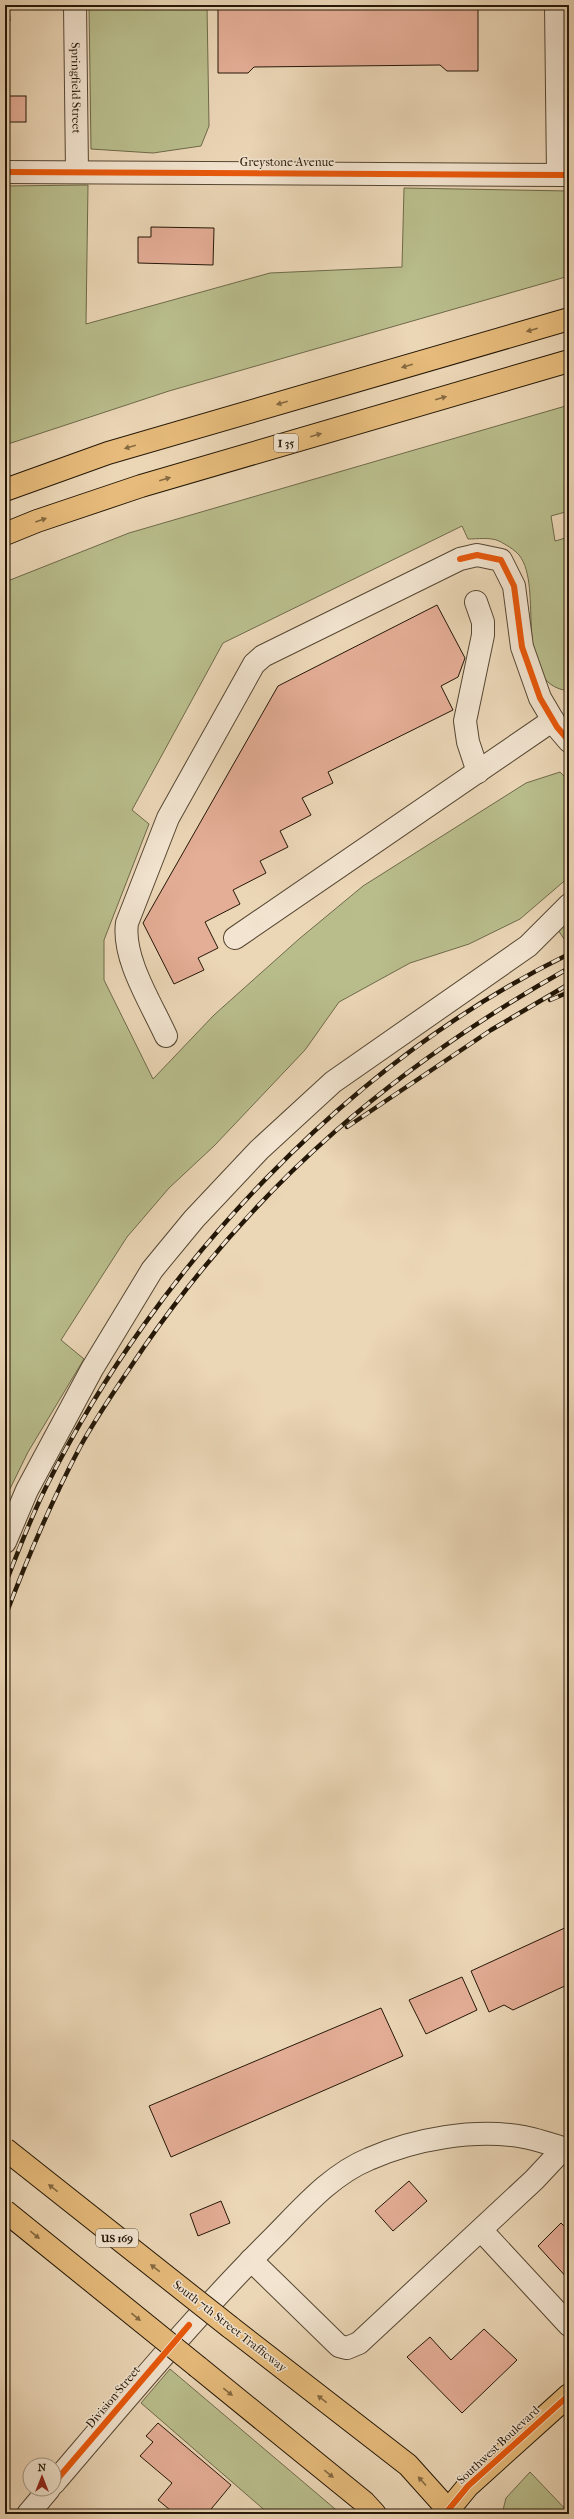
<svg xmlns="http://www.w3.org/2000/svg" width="574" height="2519" font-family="'IM FELL French Canon',serif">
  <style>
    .green { fill: #b9bd8c; stroke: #6e6a4a }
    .building { fill: #e4ad96; stroke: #241707 }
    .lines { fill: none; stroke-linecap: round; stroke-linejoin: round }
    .minor-casing { stroke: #564733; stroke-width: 24 }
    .major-casing { stroke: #241707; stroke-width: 24 }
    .highway-casing { stroke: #241707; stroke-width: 24 }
    .minor { stroke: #f2e4d0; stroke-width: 22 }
    .major { stroke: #e6bb7b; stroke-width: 22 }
    .highway { stroke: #e6bb7b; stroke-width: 22 }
    .rail-casing { stroke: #241707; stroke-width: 4.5 }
    .rail { stroke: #f2e4d0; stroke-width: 3; stroke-dasharray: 9; stroke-linecap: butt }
    .major-bridge-casing { stroke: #241707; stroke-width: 24; stroke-linecap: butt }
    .major-bridge { stroke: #e6bb7b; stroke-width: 22 }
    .cycleway-casing { stroke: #f2e4d0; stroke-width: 8 }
    .cycleway { stroke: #e8590c; stroke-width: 6 }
    .oneway { fill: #856941 }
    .labels { text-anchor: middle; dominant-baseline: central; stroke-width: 3; stroke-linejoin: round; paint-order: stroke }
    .shield { fill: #f2e4d0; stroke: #625443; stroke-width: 1 }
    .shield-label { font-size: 11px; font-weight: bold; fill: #241707 }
    .street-label { font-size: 12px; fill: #241707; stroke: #f2e4d0 }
  </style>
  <rect width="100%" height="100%" fill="#ebd6b6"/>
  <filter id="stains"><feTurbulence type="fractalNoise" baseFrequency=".005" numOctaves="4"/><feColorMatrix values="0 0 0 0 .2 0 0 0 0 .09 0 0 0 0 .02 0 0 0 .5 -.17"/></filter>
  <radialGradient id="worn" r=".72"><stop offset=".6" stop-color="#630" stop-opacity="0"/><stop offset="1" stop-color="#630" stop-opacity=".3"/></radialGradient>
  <!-- green -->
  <g class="green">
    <path d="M89 5H207L209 126 201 146 153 153 91 149Z"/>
    <path d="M88 185 86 324 270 273 402 267 404 188 569 191V276L169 391 5 445V186Z"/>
    <path d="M569 405V511L551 516 555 541 569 537V691C510 684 545 587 519 555 515 550 505 544 499 541 491 537 477 539 468 539L462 526 223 643 132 810 149 824 104 940V980L153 1079 214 1015 299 939 363 886 526 783 560 772 569 781V877L520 919 469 944 410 963 339 1002 305 1050 214 1146 169 1188 127 1237 61 1340 84 1359 28 1452 5 1499V582L129 533Z"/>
    <path d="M569 916V937L564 939 558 930Z"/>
    <path d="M170 2369 341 2514H269L141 2403Z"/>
    <path d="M530 2472 569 2513V2514H502L506 2498Z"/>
  </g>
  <!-- building -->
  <g class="building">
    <path d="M5 5H9L10 21H5Z"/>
    <path d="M218 5H478V71H447L440 65 254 67 248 73H218Z"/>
    <rect x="5" y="96" width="21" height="26"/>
    <path d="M151 227 214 228 213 265 138 263V237H151Z"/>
    <path d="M437 605 465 658 458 677 441 686 453 710 328 772 333 783 302 798 311 815 280 831 288 847 260 861 266 873 233 890 240 904 205 922 218 948 198 958 204 970 174 984 143 923 278 686Z"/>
    <path d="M569 1926V1984L513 2010 504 2005 489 2012 471 1971Z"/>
    <path d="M462 1977 477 2010 426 2034 409 2000Z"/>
    <path d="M381 2008 403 2056 171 2157 149 2106Z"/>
    <path d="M409 2181 427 2201 393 2231 375 2211Z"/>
    <path d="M221 2201 230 2223 198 2236 190 2214Z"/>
    <path d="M561 2223 569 2231V2280L538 2246Z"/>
    <path d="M484 2329 517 2360 462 2413 407 2357 430 2337 451 2360Z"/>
    <path d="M158 2423 231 2485 207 2514H175L158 2500 172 2483 140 2456 153 2442 146 2436Z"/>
  </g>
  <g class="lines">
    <!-- minor casing -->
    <g class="minor-casing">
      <g id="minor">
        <path id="s1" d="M75 5 77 172"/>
        <path d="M556 5 558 175"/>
        <path d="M5 172 569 175"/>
        <path d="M476 602 483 622V635L465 721 468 742 478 772"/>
        <path d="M235 938 553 720"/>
        <path d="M166 1036C151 1003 122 958 127 923L168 818 254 664 263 656 460 559 477 555 501 560 514 586 522 647 540 698 557 727 569 741"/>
        <path d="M5 1542 27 1490 92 1369 152 1270 194 1219 259 1150 333 1082 528 946 569 905"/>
        <path d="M481 2230 569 2325"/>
        <path d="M251 2260 339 2346 347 2348 359 2343 534 2180 564 2148"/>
        <path d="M54 2483C125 2400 195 2316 272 2239 301 2210 330 2175 369 2159 414 2139 475 2128 524 2137 539 2140 554 2145 569 2150"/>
        <path d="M28 2514 49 2489"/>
      </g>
    </g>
    <!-- major casing -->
    <g class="major-casing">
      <g id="major">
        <path d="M230 2327 408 2465 452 2514"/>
        <path d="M198 2367 364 2502 375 2514"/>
        <path d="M445 2514 468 2486 569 2395"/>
      </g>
    </g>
    <!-- highway casing -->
    <g class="highway-casing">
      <g id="highway">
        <path d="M5 490 108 453 569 319"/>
        <path d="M5 534 37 521 141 486 569 361"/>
      </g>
    </g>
    <!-- minor -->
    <use href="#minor" class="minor"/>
    <!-- major -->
    <use href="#major" class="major"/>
    <!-- highway -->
    <use href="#highway" class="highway"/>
    <!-- rail casing -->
    <g class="rail-casing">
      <g id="rail">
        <path d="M550 1000 569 992"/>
        <path d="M347 1127 491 1030 569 984"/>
        <path d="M5 1585C18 1551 31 1517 47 1485 156 1267 350 1061 569 954"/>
        <path d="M5 1617C27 1559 51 1502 80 1447 99 1412 122 1380 144 1347 258 1182 395 1066 569 968"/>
      </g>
    </g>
    <!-- rail -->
    <use href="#rail" class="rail"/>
    <!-- major-bridge casing -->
    <g class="major-bridge-casing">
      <g id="major-bridge">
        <path d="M5 2149 230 2327"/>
        <path d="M5 2211 198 2367"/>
      </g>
    </g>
    <!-- major-bridge -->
    <use href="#major-bridge" class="major-bridge"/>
    <!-- cycleway casing -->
    <g class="cycleway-casing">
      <g id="cycleway">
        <path d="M5 172 569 175"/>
        <path d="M460 559 477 555 501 560 514 586 522 647 540 698 557 727 569 741"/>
        <path d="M54 2483 189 2325"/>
        <path d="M445 2514 468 2486 569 2395"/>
      </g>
    </g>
    <!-- cycleway -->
    <use href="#cycleway" class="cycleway"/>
  </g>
  <!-- one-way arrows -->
  <defs><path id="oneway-solid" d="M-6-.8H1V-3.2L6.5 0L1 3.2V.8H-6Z"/></defs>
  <g class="oneway">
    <use href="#oneway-solid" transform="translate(532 330) rotate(164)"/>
    <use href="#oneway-solid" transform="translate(407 366) rotate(164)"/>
    <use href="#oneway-solid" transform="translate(441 398) rotate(-16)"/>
    <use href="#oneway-solid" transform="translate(282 403) rotate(164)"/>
    <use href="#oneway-solid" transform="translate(316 435) rotate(-16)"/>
    <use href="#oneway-solid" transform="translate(130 447) rotate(164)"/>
    <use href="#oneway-solid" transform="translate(165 479) rotate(-16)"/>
    <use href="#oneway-solid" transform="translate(41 520) rotate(-19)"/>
    <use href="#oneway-solid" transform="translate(53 2188) rotate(-142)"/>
    <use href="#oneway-solid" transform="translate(35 2235) rotate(39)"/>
    <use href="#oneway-solid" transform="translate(155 2268) rotate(-142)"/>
    <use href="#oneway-solid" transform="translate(136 2317) rotate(39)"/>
    <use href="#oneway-solid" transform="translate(228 2392) rotate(39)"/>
    <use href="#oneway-solid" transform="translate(322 2399) rotate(-142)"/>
    <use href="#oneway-solid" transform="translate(329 2474) rotate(39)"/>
    <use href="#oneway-solid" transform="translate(422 2481) rotate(-132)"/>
  </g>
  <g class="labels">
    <!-- shield labels -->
    <g class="shield">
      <rect x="274" y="434" width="24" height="18" rx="3"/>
      <rect x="96" y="2229" width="42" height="18" rx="3"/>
    </g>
    <g class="shield-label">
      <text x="286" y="443">I 35</text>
      <text x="117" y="2238">US 169</text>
    </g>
    <!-- street labels -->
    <g class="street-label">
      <text stroke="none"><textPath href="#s1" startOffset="83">Springfield Street</textPath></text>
      <text x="287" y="162">Greystone Avenue</text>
      <text transform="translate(230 2326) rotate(38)">South 7th Street Trafficway</text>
      <text transform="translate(113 2397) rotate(-50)">Division Street</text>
      <text transform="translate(498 2445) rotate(-43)">Southwest Boulevard</text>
    </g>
  </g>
  <!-- margin -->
  <rect width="574" height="2519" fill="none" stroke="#ebd6b6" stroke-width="20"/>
  <rect x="6" y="6" width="562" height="2507" fill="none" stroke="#241707" stroke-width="2"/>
  <rect x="10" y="10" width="554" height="2499" fill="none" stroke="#241707"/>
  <!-- north arrow -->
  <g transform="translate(42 2477)"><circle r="19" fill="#f2e4d0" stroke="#a09280"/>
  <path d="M0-3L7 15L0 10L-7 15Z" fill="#8f2418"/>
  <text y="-6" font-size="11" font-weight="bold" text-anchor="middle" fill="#241707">N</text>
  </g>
  <rect width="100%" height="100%" filter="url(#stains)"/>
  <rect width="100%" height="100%" fill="url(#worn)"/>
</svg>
